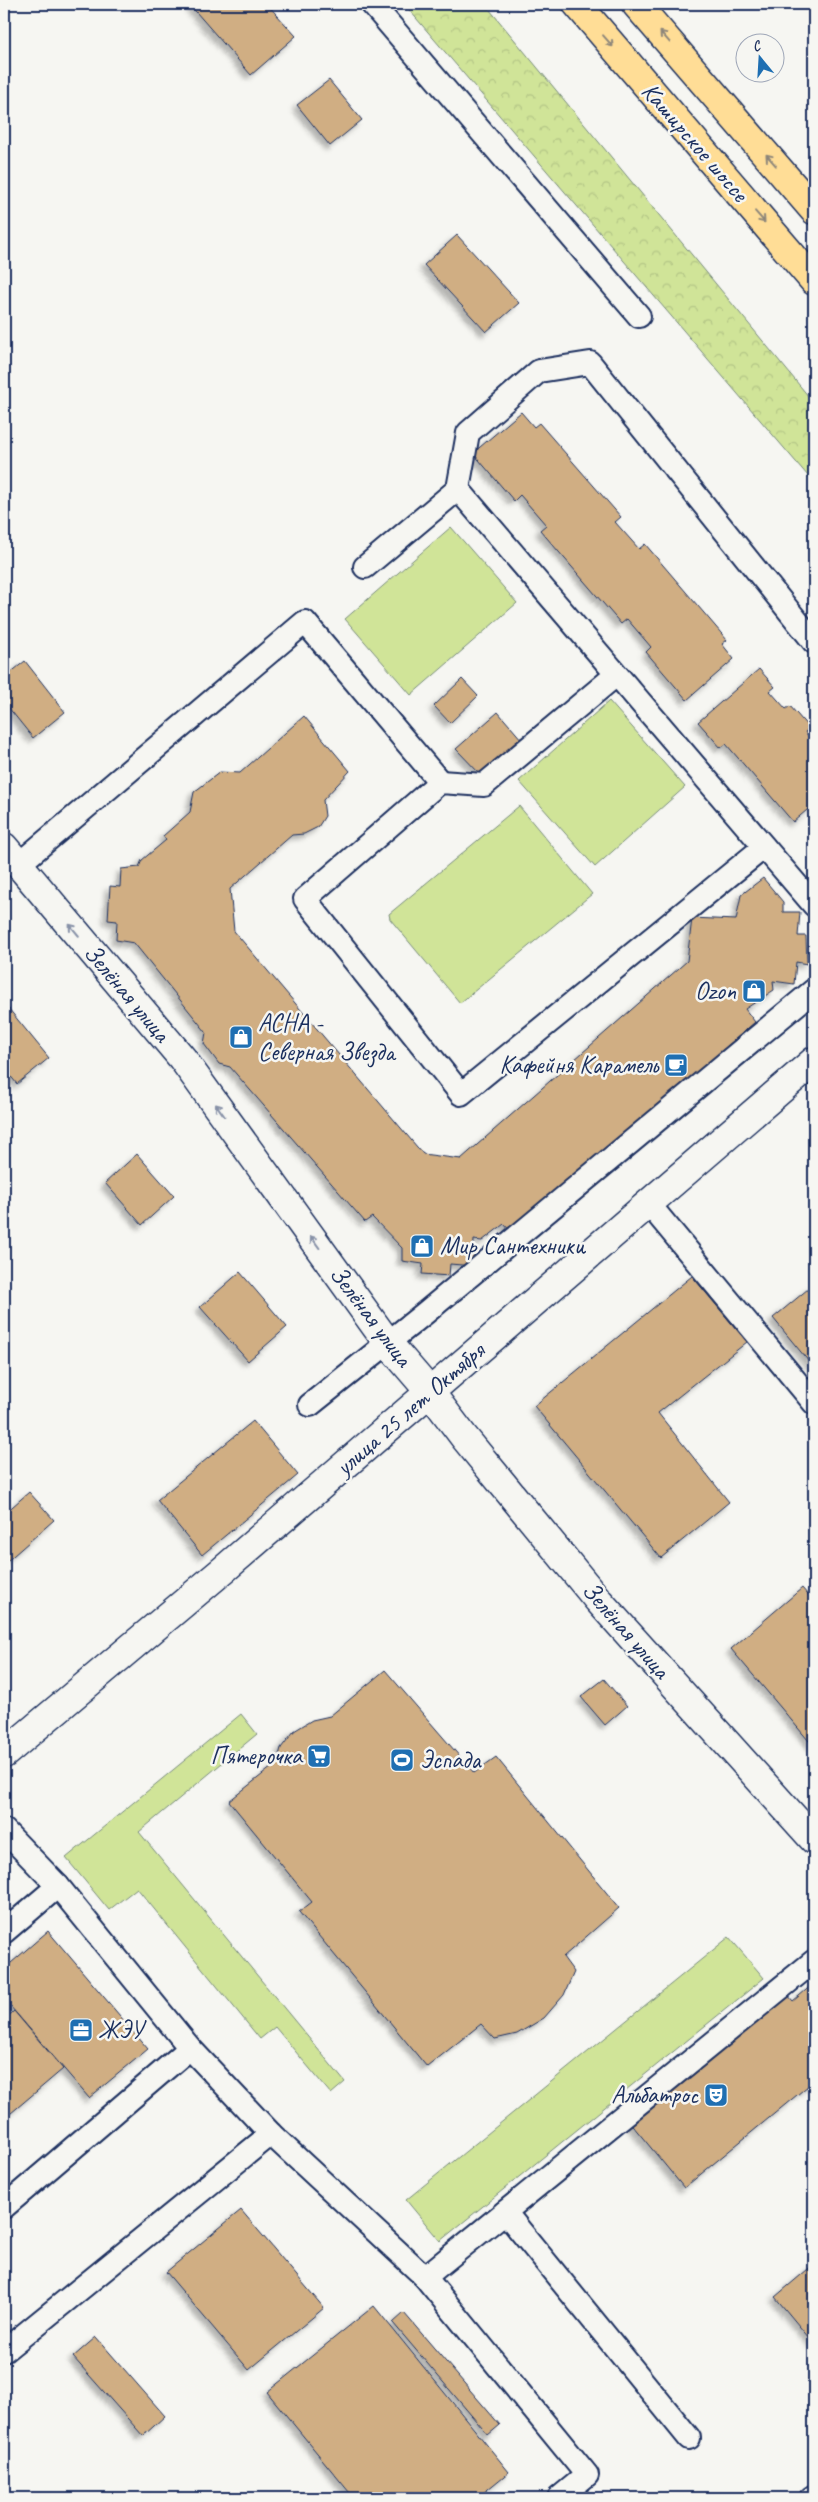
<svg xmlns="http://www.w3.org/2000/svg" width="818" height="2502" font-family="Caveat,sans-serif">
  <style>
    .green { fill: #d0e498; stroke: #768a7b }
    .forest { fill: url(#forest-crowns); stroke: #768a7b }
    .building { fill: #d0ae83; stroke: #1b2f5e; filter: url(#shadow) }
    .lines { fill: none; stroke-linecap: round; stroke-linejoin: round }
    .lane-casing { stroke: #1b2f5e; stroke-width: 26 }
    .street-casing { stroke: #1b2f5e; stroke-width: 31 }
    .secondary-casing { stroke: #1b2f5e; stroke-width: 31 }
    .primary-casing { stroke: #1b2f5e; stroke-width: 31 }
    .lane { stroke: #f6f6f2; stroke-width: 22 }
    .street { stroke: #f6f6f2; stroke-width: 28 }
    .secondary { stroke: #f6f6f2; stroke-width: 28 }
    .primary { stroke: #ffdd96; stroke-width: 28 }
    .oneway { stroke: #8d867a }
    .oneway2 { stroke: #8892a8 }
    .labels { text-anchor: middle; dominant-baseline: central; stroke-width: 5; stroke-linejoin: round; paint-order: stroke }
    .street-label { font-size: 25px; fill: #1b2f5e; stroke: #f6f6f2 }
    .poi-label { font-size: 25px; fill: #1b2f5e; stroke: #f6f6f2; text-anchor: end }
  </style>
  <defs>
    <pattern id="forest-crowns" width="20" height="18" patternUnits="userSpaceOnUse" patternTransform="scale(1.25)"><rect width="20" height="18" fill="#d0e498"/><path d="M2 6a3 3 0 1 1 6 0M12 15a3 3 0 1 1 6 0" fill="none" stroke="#b2c485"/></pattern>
    <filter id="shadow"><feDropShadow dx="-4.5" dy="4.5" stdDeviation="2.5" flood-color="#0004"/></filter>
  </defs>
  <rect width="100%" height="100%" fill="#f6f6f2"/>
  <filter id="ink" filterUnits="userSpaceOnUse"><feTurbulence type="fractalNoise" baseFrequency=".02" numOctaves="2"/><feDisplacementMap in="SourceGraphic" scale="10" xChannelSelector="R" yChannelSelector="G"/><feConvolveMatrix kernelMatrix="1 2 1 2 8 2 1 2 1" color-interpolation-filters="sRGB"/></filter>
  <g filter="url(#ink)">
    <!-- green -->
    <g class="green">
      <path d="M451 527 517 603 411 695 345 619Z"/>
      <path d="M609 701 685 787 595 867 519 781Z"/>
      <path d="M519 806 592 894 460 1003 390 919 389 914Z"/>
      <path d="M241 1714 257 1734 139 1832 345 2082 331 2094 275 2027 260 2039 137 1888 109 1910 66 1858Z"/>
      <path d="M729 1937 764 1978 440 2241 406 2200Z"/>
    </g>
    <!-- forest -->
    <path class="forest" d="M404 4H485L814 403V483Z"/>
    <!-- building -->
    <g class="building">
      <path d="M189 4H267L296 36 251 75Z"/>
      <path d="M329 80 362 120 330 146 297 105Z"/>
      <path d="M457 235 519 303 486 332 424 265Z"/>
      <path d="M521 412 534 427 539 423 621 517 615 522 639 549 645 544 727 640 722 644 734 659 687 700 646 652 651 647 627 619 621 624 540 530 546 525 520 495 514 501 473 453Z"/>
      <path d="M25 661 65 712 33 738 4 702V678Z"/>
      <path d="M759 669 775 687 770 691 786 709 790 706 809 728 805 732 814 743V804L793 822 726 744 721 748 698 722Z"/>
      <path d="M462 679 478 696 450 723 434 706Z"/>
      <path d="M498 712 522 740 481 775 456 749Z"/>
      <path d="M304 716 350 771 323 800 325 816 318 827 304 834 292 835 230 889 234 931 423 1154 461 1159 687 961 692 918 736 920 741 895 763 878 783 902V912H800L798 936H806L807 964 796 962 794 984 773 981 774 990 745 1009 755 1022 512 1233 504 1224 482 1241 474 1240 473 1266 450 1264 449 1276 422 1274 423 1264 402 1261V1248L372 1217 365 1222 230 1067 219 1064 204 1044 206 1032 134 943 116 940 117 921 108 920 110 886 120 887 121 869 139 867 142 860 166 840 163 836 190 812 194 792 220 772 240 773Z"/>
      <path d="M4 1003 49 1058 17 1084 4 1068Z"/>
      <path d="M137 1154 174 1196 142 1225 105 1183Z"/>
      <path d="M240 1272 287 1327 248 1361 200 1307Z"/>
      <path d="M692 1276 747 1342 658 1413 729 1502 661 1558 534 1406Z"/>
      <path d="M814 1284V1368L773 1318Z"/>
      <path d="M253 1421 298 1475 202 1555 157 1500Z"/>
      <path d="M29 1492 54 1520 5 1563 4 1514Z"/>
      <path d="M802 1588 814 1602V1747L731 1649Z"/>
      <path d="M385 1670 474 1773 496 1757 619 1908 563 1957 574 1972 564 1995 544 2018 517 2034 495 2039 481 2024 427 2067 299 1912 312 1902 229 1801 277 1763 281 1748 294 1731 312 1720 330 1716Z"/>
      <path d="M604 1679 627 1706 605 1725 581 1697Z"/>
      <path d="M48 1931 148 2049 89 2098 4 1999V1969Z"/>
      <path d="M775 1980 793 2001 812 1985 814 1987V2081L684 2188 619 2109Z"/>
      <path d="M14 2011 63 2069 4 2119V2020Z"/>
      <path d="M241 2210 324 2308 249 2370 166 2272Z"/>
      <path d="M814 2264V2344L775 2297Z"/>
      <path d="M374 2306 509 2472 477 2498H354L267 2392Z"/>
      <path d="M404 2313 500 2425 488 2435 393 2323Z"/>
      <path d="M96 2337 165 2416 143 2436 73 2357Z"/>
    </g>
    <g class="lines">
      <!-- lane casing -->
      <g class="lane-casing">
        <g id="lane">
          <path d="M372 4 639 316"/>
          <path d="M458 489 468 433 539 371 590 363 814 642"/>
          <path d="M365 567 458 489 814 905"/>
          <path d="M616 675 484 785 440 782 305 899 461 1094 764 847"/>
          <path d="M19 864 305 622 440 782"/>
          <path d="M648 1203 814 1403"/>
          <path d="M310 1405 425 1313 814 990"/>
          <path d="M4 1830 58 1886 190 2048 4 2207"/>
          <path d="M4 1932 58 1886"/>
          <path d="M190 2048 271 2134 425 2277 587 2475 559 2498"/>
          <path d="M505 2212 689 2438"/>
          <path d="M425 2277 814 1961"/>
          <path d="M4 2351 271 2134"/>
          <path d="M811 2498 814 2496"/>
        </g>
      </g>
      <!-- street casing -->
      <g class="street-casing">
        <path id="street" d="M4 847 182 1058 387 1342 430 1392 464 1437 598 1600 814 1840"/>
      </g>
      <!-- secondary casing -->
      <g class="secondary-casing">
        <path id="secondary" d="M4 1754 222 1571 814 1061"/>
      </g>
      <!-- primary casing -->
      <g class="primary-casing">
        <g id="primary">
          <path d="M577 4 814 281"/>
          <path d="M636 4 814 210"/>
        </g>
      </g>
      <!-- lane -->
      <use href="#lane" class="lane"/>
      <!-- street -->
      <use href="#street" class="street"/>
      <!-- secondary -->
      <use href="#secondary" class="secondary"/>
      <!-- primary -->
      <use href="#primary" class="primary"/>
    </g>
    <!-- one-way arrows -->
    <defs><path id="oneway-shaft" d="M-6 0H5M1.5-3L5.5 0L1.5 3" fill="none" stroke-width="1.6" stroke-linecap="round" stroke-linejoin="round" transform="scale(1.25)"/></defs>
    <g class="oneway">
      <use href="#oneway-shaft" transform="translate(665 37) rotate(-131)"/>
      <use href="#oneway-shaft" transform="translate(608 41) rotate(49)"/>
      <use href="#oneway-shaft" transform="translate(771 160) rotate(-131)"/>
      <use href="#oneway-shaft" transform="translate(760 217) rotate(49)"/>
    </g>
    <g class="oneway2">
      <use href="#oneway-shaft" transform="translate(74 930) rotate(-130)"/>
      <use href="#oneway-shaft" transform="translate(220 1110) rotate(-126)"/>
      <use href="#oneway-shaft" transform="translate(315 1242) rotate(-126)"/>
    </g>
  </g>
  <!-- icons -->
  <defs>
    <g id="shop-square" transform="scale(1.25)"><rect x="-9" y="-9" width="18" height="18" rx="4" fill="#1f6fb2" stroke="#f6f6f2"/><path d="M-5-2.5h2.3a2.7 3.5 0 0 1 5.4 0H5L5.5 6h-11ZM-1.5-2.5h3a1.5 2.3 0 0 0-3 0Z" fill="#fff"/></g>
    <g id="cafe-square" transform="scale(1.25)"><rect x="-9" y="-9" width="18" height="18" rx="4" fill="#1f6fb2" stroke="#f6f6f2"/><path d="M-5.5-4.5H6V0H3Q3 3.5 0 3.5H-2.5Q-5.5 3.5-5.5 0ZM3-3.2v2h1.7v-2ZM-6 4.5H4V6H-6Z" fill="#fff"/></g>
    <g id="supermarket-square" transform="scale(1.25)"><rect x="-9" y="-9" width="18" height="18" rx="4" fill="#1f6fb2" stroke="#f6f6f2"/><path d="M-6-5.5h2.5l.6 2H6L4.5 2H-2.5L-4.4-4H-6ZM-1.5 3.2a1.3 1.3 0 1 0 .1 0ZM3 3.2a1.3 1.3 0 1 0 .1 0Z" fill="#fff"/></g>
    <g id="stadium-square" transform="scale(1.25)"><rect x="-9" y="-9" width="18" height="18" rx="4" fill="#1f6fb2" stroke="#f6f6f2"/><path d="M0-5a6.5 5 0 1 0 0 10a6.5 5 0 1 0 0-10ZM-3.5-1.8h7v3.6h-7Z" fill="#fff"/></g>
    <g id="office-square" transform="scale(1.25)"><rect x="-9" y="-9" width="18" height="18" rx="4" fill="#1f6fb2" stroke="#f6f6f2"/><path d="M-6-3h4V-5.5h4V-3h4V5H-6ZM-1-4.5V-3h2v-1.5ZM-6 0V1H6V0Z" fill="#fff"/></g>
    <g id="theatre-square" transform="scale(1.25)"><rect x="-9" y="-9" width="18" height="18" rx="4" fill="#1f6fb2" stroke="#f6f6f2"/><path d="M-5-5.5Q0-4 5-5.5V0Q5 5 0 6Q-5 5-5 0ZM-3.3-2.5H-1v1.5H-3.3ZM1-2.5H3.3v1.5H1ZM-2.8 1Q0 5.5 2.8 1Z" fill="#fff"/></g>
  </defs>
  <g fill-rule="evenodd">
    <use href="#shop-square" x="754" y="991"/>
    <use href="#shop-square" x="241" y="1037"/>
    <use href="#cafe-square" x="676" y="1065"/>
    <use href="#shop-square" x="422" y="1246"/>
    <use href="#supermarket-square" x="319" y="1756"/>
    <use href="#stadium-square" x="402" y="1760"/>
    <use href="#office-square" x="81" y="2030"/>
    <use href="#theatre-square" x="716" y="2095"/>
  </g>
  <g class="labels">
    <!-- street labels -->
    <g class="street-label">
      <text transform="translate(695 142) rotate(49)">Каширское шоссе</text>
      <text transform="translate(127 993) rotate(50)">Зелёная улица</text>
      <text transform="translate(371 1316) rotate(53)">Зелёная улица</text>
      <text transform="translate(410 1409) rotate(-41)">улица 25 лет Октября</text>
      <text transform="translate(626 1630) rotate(49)">Зелёная улица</text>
    </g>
    <!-- poi labels -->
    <g class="poi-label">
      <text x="736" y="991">Ozon</text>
      <text x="258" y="1023" text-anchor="start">АСНА -<tspan x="258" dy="29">Северная Звезда</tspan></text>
      <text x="658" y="1065">Кафейня Карамель</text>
      <text x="440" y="1246" text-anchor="start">Мир Сантехники</text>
      <text x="302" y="1756">Пятерочка</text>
      <text x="420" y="1760" text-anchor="start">Эспада</text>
      <text x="98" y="2030" text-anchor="start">ЖЭУ</text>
      <text x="698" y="2095">Альбатрос</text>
    </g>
  </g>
  <!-- margin -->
  <rect width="818" height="2502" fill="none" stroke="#f6f6f2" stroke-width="20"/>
  <rect x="10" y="10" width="798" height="2482" fill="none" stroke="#1b2f5e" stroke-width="2" filter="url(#ink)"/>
  <!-- north arrow -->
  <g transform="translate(760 58) rotate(342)"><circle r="24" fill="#f6f6f2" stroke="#9ea6b7"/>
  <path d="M0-4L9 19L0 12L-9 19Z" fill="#1f6fb2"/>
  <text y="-8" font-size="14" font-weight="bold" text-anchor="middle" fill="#1b2f5e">С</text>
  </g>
</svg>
